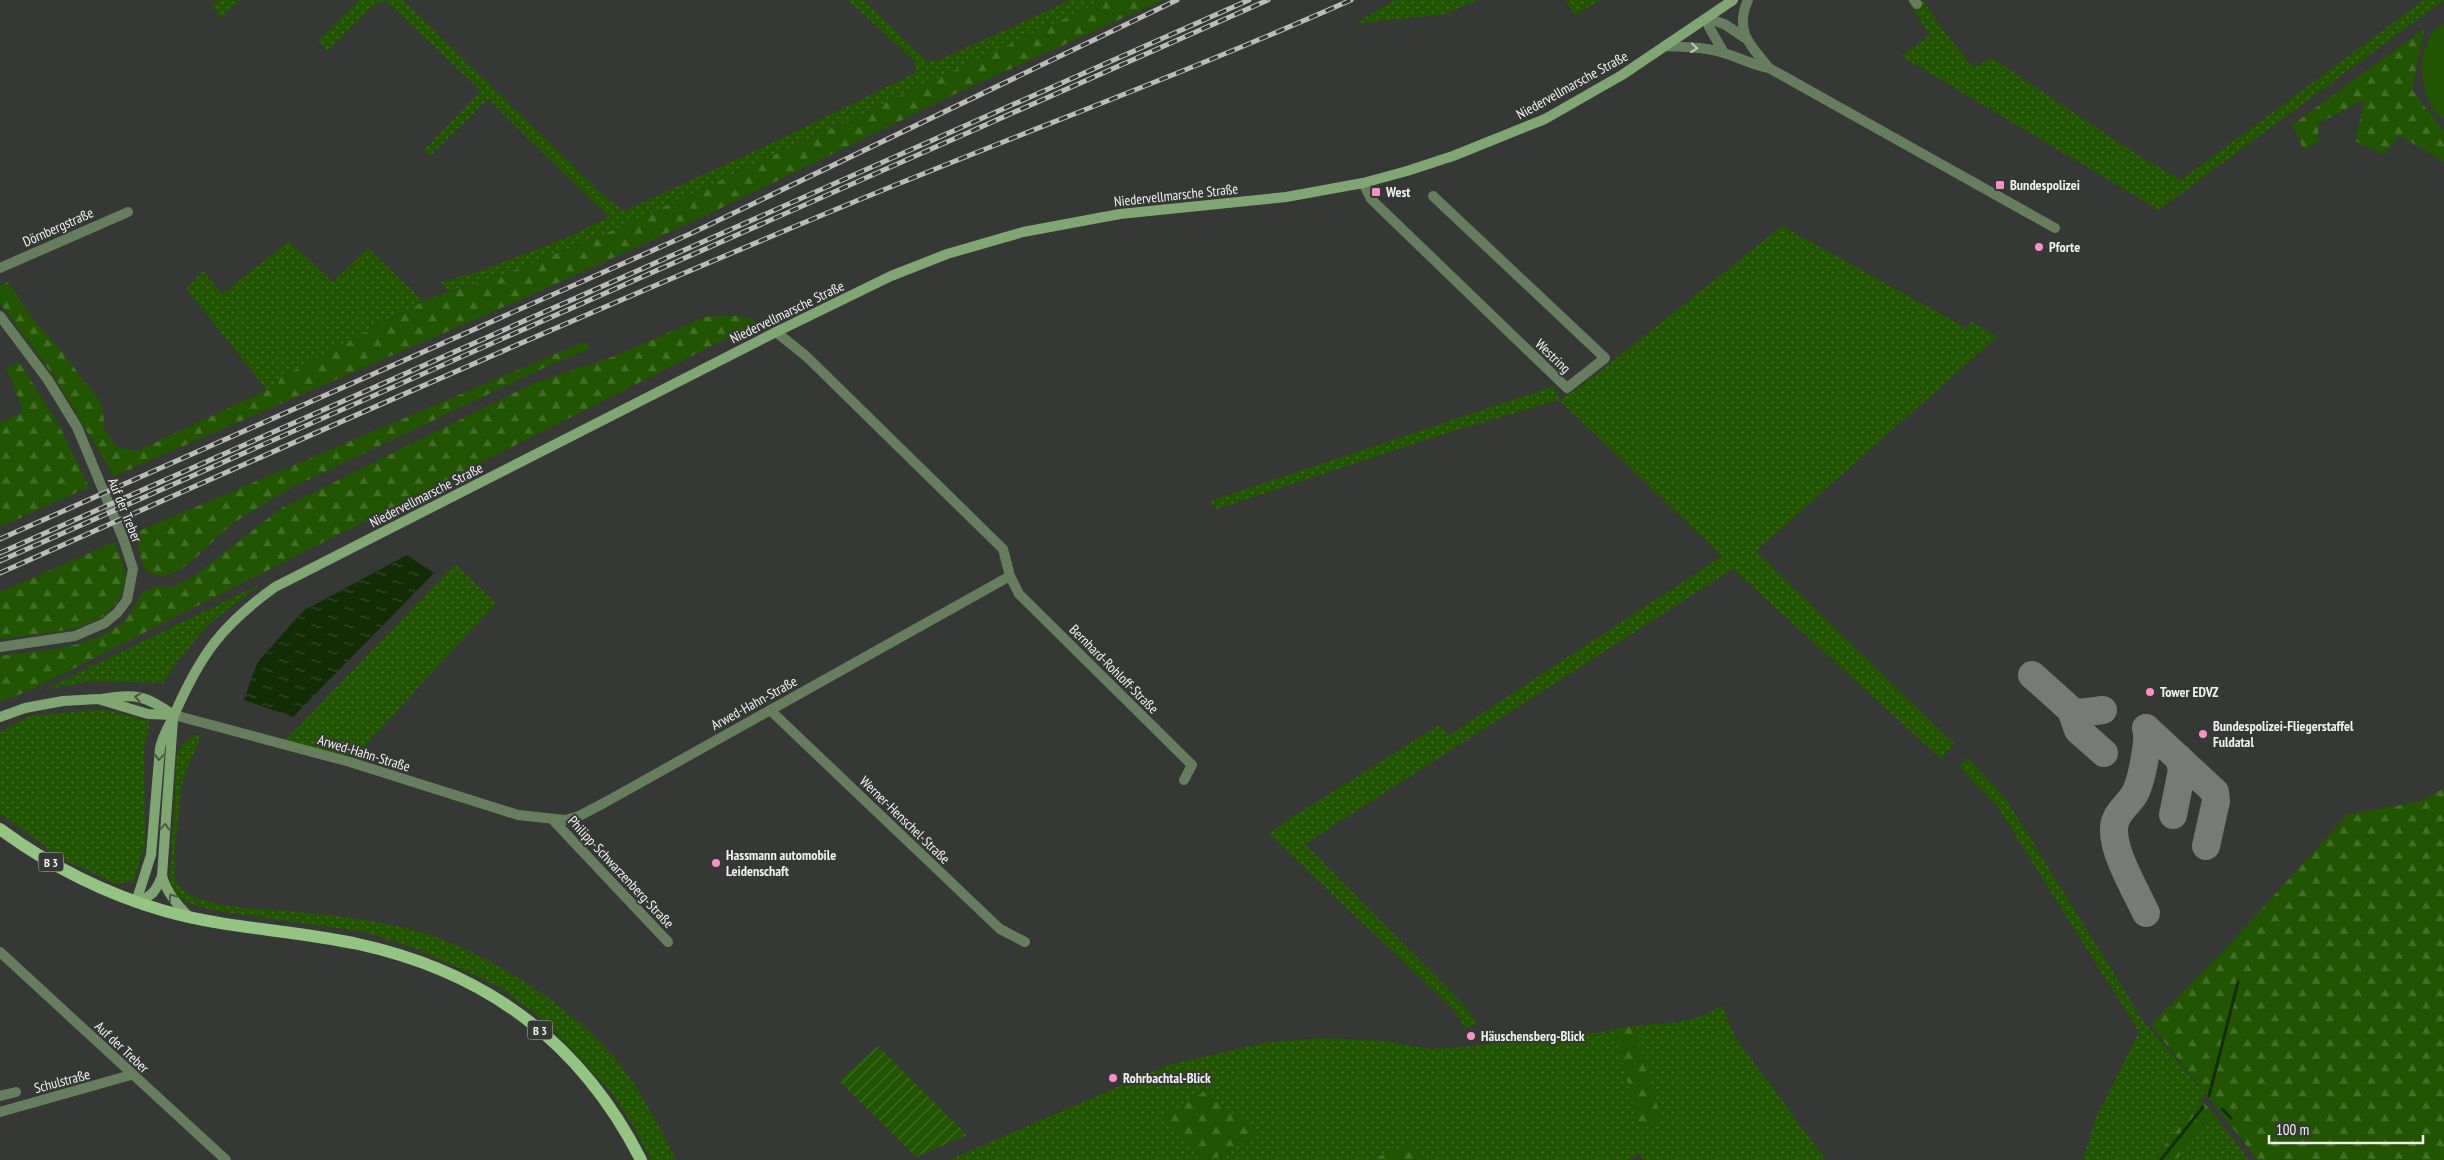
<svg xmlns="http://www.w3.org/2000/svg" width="2444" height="1160" font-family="'PT Sans Narrow',sans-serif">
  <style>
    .grass { fill: url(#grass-dots) }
    .forest { fill: url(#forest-firs) }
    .garden { fill: url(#garden-furrows) }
    .pitch { fill: #215502 }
    .water { fill: url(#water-ripples) }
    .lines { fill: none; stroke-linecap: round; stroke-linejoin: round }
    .stream { stroke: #112d05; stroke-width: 3 }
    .taxiway { stroke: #787a77; stroke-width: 28 }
    .street { stroke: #677e5e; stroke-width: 10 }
    .secondary { stroke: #80a673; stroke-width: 10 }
    .primary { stroke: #94c482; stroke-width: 12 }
    .rail-casing { stroke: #babcba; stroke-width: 5 }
    .rail { stroke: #353834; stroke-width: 3; stroke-dasharray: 9; stroke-linecap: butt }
    .oneway { stroke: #c0c9bd }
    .oneway2 { stroke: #4c5947 }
    .poi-dot { fill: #fa8fc8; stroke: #353834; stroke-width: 2 }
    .labels { text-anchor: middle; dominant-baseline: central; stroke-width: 4; stroke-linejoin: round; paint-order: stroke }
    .shield { fill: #353834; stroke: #b8bab8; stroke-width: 1 }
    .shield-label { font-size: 12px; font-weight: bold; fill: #f0f2f0 }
    .street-label { font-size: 14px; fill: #f0f2f0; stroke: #353834 }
    .poi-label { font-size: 14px; font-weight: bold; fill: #f0f2f0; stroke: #353834; text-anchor: start }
  </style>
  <defs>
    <pattern id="grass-dots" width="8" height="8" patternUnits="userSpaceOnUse" patternTransform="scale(1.25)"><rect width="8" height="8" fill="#215502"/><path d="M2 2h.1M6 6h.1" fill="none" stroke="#426e27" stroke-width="1.8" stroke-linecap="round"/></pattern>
    <pattern id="forest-firs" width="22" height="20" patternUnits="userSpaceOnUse" patternTransform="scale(1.25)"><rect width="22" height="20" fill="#215502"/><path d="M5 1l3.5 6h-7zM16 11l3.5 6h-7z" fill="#426e27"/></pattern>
    <pattern id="garden-furrows" width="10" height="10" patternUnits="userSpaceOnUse" patternTransform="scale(1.25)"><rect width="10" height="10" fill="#215502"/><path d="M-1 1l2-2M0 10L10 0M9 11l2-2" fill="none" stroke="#426e27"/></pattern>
    <pattern id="water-ripples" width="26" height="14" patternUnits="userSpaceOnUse" patternTransform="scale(1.25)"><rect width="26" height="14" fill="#112d05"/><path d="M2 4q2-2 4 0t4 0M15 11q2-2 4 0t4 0" fill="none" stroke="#344c2a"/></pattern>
  </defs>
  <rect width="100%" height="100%" fill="#353834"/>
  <!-- grass -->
  <g class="grass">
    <path d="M218 0H240L221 18 212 6Z"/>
    <path d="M359 0H403L604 196 624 211 768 145 915 73V62L848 0H864L926 60 935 62 1070 0H1104L621 227 518 269 449 291 441 282 478 272 571 236 609 217 488 99 430 156 424 150 481 91 386 1 374 5 328 51 318 41Z"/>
    <path d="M1395 0H1478L1446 14 1354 24Z"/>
    <path d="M1565 0H1601L1575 15Z"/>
    <path d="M1907 0H1923L1941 27 1973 67 1992 58 2144 159 2181 180 2424 0H2444L2159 210 1901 56 1930 35Z"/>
    <path d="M1782 226 1968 329 1971 321 1997 337 1756 551 1954 744 1941 759 1733 569 1305 844 1463 1004 1478 1024 1465 1028 1454 1010 1269 834 1289 819 1439 725 1449 735 1722 556 1559 400 1454 431 1217 509 1210 501 1554 386 1560 400 1580 387Z"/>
    <path d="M289 241 333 282 368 248 423 301 281 377 277 385 267 390 186 289 203 271 222 294Z"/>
    <path d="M455 564 496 603 350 762 282 744Z"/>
    <path d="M262 583 208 625 176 663 163 683 90 681 44 690Z"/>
    <path d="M103 709 150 722 144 749 145 844 134 881 116 884 59 857 0 813V732L30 716Z"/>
    <path d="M194 735H201C196 750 187 766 183 781 180 799 172 864 176 880 177 883 180 887 182 889 205 910 266 908 296 912 331 915 368 919 402 927 467 941 554 994 600 1042 633 1075 656 1119 676 1160H651L635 1129 612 1093 557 1034 532 1011 496 985 414 948 364 932 217 911 191 904 180 898 173 890 170 879 177 756 179 748Z"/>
    <path d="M1968 758 2006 799 2144 1022 2205 1094 2153 1160H2083L2096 1118 2139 1032 1997 806 1959 767Z"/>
    <path d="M1722 1005 1735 1037 1826 1160H1643L1640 1154 1627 1160H1422L1411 1144 1369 1160H1211L1261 1133 1166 1116 1200 1160H949L1168 1065 1269 1042 1324 1038 1383 1041 1431 1049 1453 1048 1609 1031 1614 1029 1639 1126 1662 1120 1634 1026C1665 1023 1696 1024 1722 1005Z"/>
    <path d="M2213 1113 2249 1160H2176Z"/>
  </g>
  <!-- forest -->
  <g class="forest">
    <path d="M1104 0H1163L953 95 707 215 529 296 114 476 53 375 0 303V286L8 282 32 318 59 348 102 404 105 431 117 447 137 451 277 385 281 377 430 298 518 269 621 227Z"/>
    <path d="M2424 29 2412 90 2444 132V162L2399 135 2384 155 2355 141 2365 99 2319 123 2318 141 2304 150 2292 125Z"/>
    <path d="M729 315 746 317 757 323 35 688 0 702V656C38 650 87 650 119 625 129 618 136 605 141 594L156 586 172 587 196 575 280 509 534 383 612 357 705 317Z"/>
    <path d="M586 341 590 349 550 365 293 487C272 500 250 511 230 526 211 541 195 563 173 573 161 578 153 575 144 569L134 533Z"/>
    <path d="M19 362 58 423 89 487 0 527V423L24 412 6 368Z"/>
    <path d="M115 542 126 576 119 600 104 616 75 629 0 639V592Z"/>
    <path d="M2444 788V1160H2258L2151 1025 2229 945 2348 814 2419 802Z"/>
    <path d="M1634 1026 1662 1121 1639 1126 1614 1029Z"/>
    <path d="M1204 1092 1261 1133 1211 1160H1200L1166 1116Z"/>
    <path d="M2201 1100 2213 1113 2176 1160H2153Z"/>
    <path d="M1411 1144 1422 1160H1369Z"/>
  </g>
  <!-- garden -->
  <path class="garden" d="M878 1046 967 1135 916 1157 839 1081Z"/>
  <!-- pitch -->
  <path class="pitch" d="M2444 23V120C2417 99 2412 42 2444 23Z"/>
  <!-- water -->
  <path class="water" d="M407 555 434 573 293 717 244 700 257 663 303 611Z"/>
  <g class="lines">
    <!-- stream -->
    <g class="stream">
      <path d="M2209 1096 2238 982"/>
      <path d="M2222 1109 2231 1118"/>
      <path d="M2161 1160 2203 1107"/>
    </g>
    <!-- taxiway -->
    <g class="taxiway">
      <path d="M2032 675 2071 710 2078 730 2104 753"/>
      <path d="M2071 710 2079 713 2103 710"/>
      <path d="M2146 728 2215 792 2216 801 2206 846"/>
      <path d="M2173 815 2182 770 2179 758"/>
      <path d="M2146 913C2136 891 2114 855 2114 831 2113 815 2126 807 2134 795 2141 784 2150 740 2146 728"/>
    </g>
    <!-- street -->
    <g class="street">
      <path d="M1748 0C1734 31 1750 45 1769 68"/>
      <path d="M1914 0 1917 4"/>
      <path d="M1665 46C1685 47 1705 47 1724 53 1740 58 1753 65 1769 68L2055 228"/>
      <path d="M1724 53 1709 27 1708 18 1726 25 1745 38"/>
      <path d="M1363 183 1371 199 1567 388 1605 358 1433 196"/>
      <path d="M0 268 128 212"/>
      <path d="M0 316 48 380 77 427 124 541 133 569 127 600 117 613 105 623 75 636 0 647"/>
      <path d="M1010 576 1019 594 1192 765 1184 780"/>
      <path d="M770 710 1000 929 1025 942"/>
      <path d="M174 715 350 762 518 815 565 820 579 816 604 803 1010 576 1003 549 806 356 776 332"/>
      <path d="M553 820 668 942"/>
      <path d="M0 952 226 1160"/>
      <path d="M0 1096 16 1092"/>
      <path d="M0 1112 131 1075"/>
    </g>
    <!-- secondary -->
    <g class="secondary">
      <path d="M101 699C134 693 146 695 173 715"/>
      <path d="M0 717 25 708 63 701 98 699 148 714 174 715"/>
      <path d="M162 876C167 893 176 903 188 916"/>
      <path d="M136 902 151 855 160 748C163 734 170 725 175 713 201 654 222 625 275 587L776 332 891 276 947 254 1023 232 1120 214 1286 197 1363 183 1407 171 1453 156 1545 119 1622 75 1733 0"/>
      <path d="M136 902C152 897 156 891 162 876L173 719"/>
    </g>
    <!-- primary -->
    <path class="primary" d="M0 829C49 865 106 894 165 911 228 929 294 930 358 944 487 972 581 1042 641 1160"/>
    <!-- rail casing -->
    <g class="rail-casing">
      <g id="rail">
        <path d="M0 539 692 233 1177 0"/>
        <path d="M0 553 1249 0"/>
        <path d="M0 561 1268 0"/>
        <path d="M0 573C276 450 553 327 832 211 1004 139 1180 76 1351 0"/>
      </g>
    </g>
    <!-- rail -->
    <use href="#rail" class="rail"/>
  </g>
  <!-- one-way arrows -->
  <defs><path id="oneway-chevron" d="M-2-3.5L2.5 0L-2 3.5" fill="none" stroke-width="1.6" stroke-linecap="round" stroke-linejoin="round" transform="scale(1.25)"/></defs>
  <use class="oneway" href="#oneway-chevron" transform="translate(1694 48) rotate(6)"/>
  <g class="oneway2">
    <use href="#oneway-chevron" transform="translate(138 697) rotate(-172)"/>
    <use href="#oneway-chevron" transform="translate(159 757) rotate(94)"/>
    <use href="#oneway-chevron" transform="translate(165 827) rotate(-86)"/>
    <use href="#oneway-chevron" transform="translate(172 897) rotate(-126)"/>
  </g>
  <!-- markers -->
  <g class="poi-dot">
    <rect x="1995" y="180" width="10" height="10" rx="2.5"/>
    <rect x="1371" y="187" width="10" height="10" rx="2.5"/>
    <circle cx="2039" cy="247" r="5"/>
    <circle cx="2150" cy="692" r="5"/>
    <circle cx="2203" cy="734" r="5"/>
    <circle cx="716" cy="863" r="5"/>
    <circle cx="1471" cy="1036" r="5"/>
    <circle cx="1113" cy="1078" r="5"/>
  </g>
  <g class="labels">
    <!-- shield labels -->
    <g class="shield">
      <rect x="38.5" y="852.5" width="25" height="19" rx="4"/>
      <rect x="527.5" y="1020.5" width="25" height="19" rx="4"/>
    </g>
    <g class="shield-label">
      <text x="51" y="862">B 3</text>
      <text x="540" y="1030">B 3</text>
    </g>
    <!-- street labels -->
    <g class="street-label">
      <text transform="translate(1572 85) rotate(-29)">Niedervellmarsche Straße</text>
      <text transform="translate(1176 195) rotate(-6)">Niedervellmarsche Straße</text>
      <text transform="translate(58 227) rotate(-24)">Dörnbergstraße</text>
      <text transform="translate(787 312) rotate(-26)">Niedervellmarsche Straße</text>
      <text transform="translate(1553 356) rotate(44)">Westring</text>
      <text transform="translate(426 495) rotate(-27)">Niedervellmarsche Straße</text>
      <text transform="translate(125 510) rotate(68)">Auf der Treber</text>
      <text transform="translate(1114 669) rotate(45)">Bernhard-Rohloff-Straße</text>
      <text transform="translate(754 703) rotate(-29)">Arwed-Hahn-Straße</text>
      <text transform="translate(364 753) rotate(17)">Arwed-Hahn-Straße</text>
      <text transform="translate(905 820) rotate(44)">Werner-Henschel-Straße</text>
      <text transform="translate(621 872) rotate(47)">Philipp-Schwarzenberg-Straße</text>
      <text transform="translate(122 1047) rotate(43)">Auf der Treber</text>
      <text transform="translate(62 1081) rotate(-15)">Schulstraße</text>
    </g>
    <!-- poi labels -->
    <g class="poi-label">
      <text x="2010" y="185">Bundespolizei</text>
      <text x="1386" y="192">West</text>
      <text x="2049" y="247">Pforte</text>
      <text x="2160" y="692">Tower EDVZ</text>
      <text x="2213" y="726">Bundespolizei-Fliegerstaffel<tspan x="2213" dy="16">Fuldatal</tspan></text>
      <text x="726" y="855">Hassmann automobile<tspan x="726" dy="16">Leidenschaft</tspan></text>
      <text x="1481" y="1036">Häuschensberg-Blick</text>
      <text x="1123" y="1078">Rohrbachtal-Blick</text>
    </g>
  </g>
  <!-- scale -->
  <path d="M2269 1135v8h154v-8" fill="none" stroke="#f0f2f0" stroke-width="2.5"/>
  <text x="2276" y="1135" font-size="15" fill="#f0f2f0" stroke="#353834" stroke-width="4" paint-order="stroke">100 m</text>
</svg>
